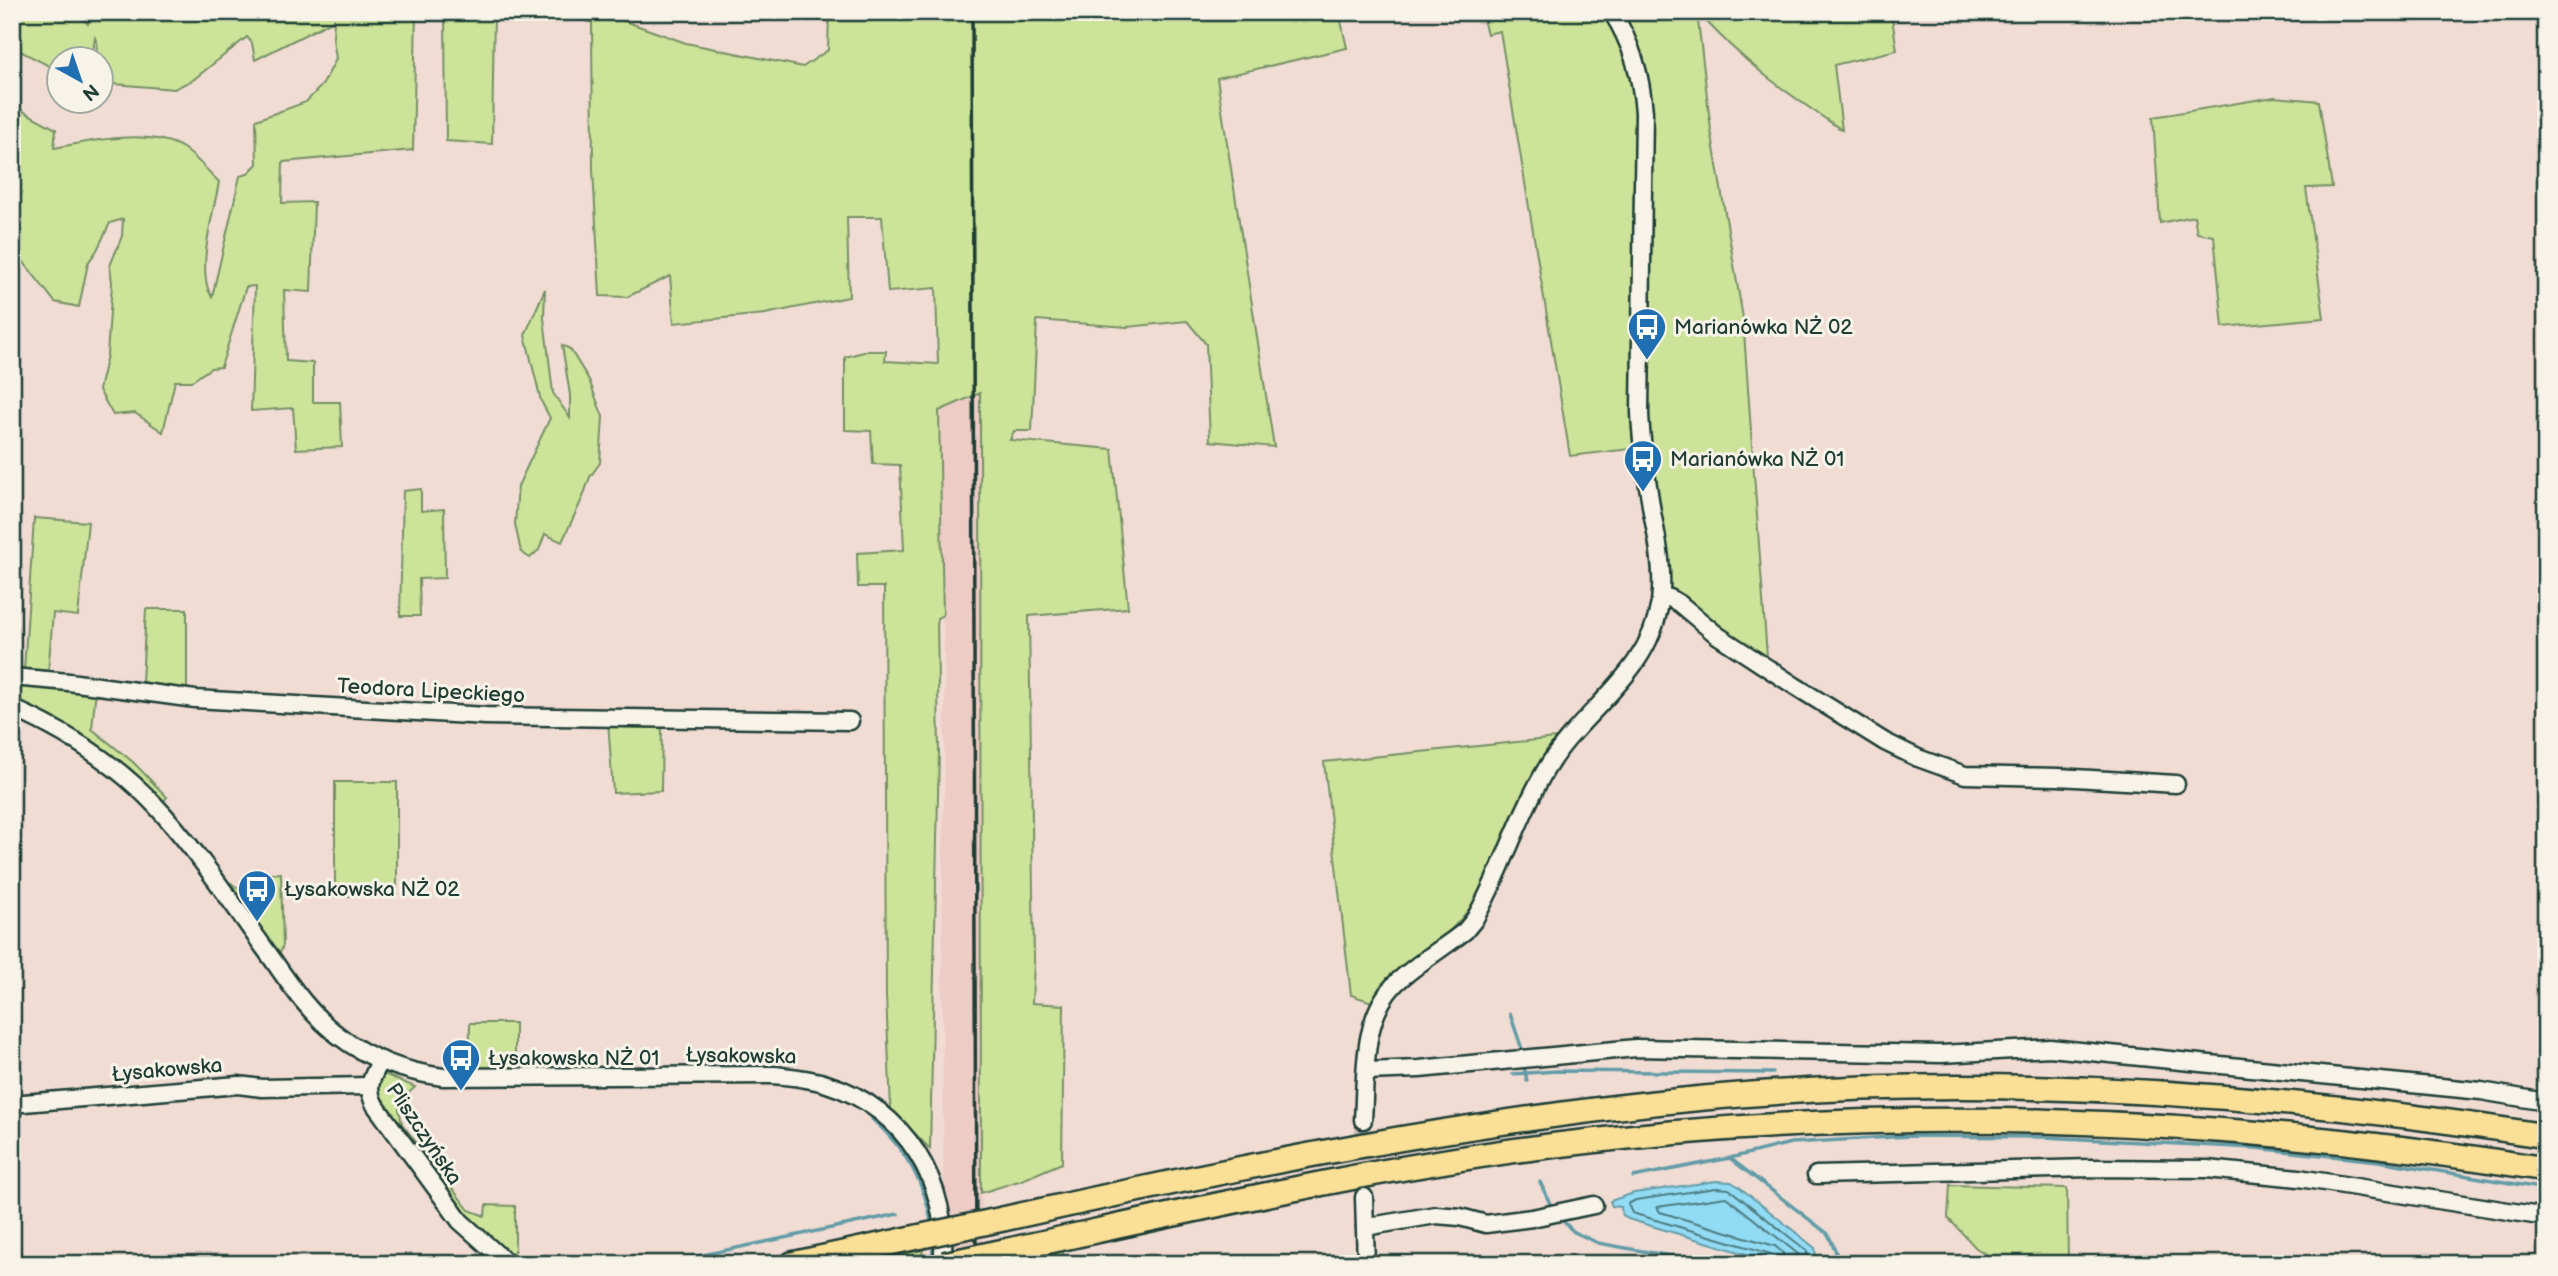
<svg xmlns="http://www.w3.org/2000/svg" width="2558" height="1276" font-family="'Balsamiq Sans',sans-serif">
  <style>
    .built { fill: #edccc6 }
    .green { fill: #cce399; stroke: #769066; stroke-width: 2 }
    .water { fill: #92dbf4; stroke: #649ca7; stroke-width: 2 }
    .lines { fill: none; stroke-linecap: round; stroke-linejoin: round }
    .shore { stroke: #4d7c81; stroke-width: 2 }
    .stream { stroke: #649ca7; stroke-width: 3.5 }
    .minor-tunnel { stroke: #c7bcb4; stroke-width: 16; stroke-dasharray: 16 8; stroke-linecap: butt }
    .minor-casing { stroke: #1f3d34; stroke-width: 21 }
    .highway-casing { stroke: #1f3d34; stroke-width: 28 }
    .minor { stroke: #f7f3e8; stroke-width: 16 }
    .highway { stroke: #fadf96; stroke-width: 23 }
    .rail { stroke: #1f3d34; stroke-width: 3.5 }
    .highway-bridge-casing { stroke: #1f3d34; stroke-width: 28; stroke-linecap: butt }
    .highway-bridge { stroke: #fadf96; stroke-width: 23 }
    .labels { text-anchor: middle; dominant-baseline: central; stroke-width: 6; stroke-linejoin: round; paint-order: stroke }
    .poi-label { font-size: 21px; fill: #1f3d34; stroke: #f7f3e8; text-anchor: start }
    .street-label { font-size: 21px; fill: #1f3d34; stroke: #f7f3e8 }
  </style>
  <rect width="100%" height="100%" fill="#f1dcd4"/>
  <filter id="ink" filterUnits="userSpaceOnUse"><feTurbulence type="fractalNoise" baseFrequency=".0143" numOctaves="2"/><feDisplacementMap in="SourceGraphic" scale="14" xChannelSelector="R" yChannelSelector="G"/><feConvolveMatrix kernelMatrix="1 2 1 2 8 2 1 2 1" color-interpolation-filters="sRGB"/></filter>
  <g filter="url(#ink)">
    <!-- built -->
    <path class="built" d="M980 393 981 1193 984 1264H944L942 949 945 706 939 411Z"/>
    <!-- green -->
    <g class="green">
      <path d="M12 12H67L77 14 88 24 90 12H494L492 144 446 141 445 14 416 13 413 150 283 162 282 203 314 202 311 292 284 290 286 361 313 363V402H340L342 447 296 449 293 408 251 411 255 286 246 287 221 367 211 368 192 381H175L163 432 135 413 113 415 99 390 107 355 112 283 110 266 122 236 123 219 110 223 97 250 88 263 79 307 55 302 18 255 12 254V105L56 129 54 148C89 141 150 128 183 148 196 157 208 171 219 182 214 212 195 272 212 297L240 176 247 174 257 164 256 120 306 102 323 84 336 59 333 39 334 20 255 60 252 43 247 37 193 80 174 89 102 83V60L96 59 97 43 95 38 92 59 60 60 59 71 12 47Z"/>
      <path d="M563 12H617L616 18 686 43 803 67 828 50 829 12H1339L1347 48 1217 78 1274 447 1210 441 1206 344 1187 321 1127 327 1037 320 1032 431H1014L1010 440 1112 449 1128 608 1029 616 1034 962 1032 1003 1064 1005 1062 1163 1022 1180 981 1193 980 393 939 411 943 615 937 618 939 752 930 1149 891 1109 886 996 884 587H858L857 553 904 550 900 465 873 464 871 431 845 430V357L867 351H886L885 361 938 364 936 288 888 292 882 217H847L849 297 765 314 674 323 670 276 627 297 600 296 593 170 592 23Z"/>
      <path d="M1481 12H1697L1711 130 1743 318 1768 671 1654 594 1638 454 1630 449 1570 456 1500 31 1487 34Z"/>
      <path d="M1698 12H1891L1897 50 1834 65 1842 130C1787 93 1743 63 1698 12Z"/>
      <path d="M2274 97 2319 101 2332 187 2306 188 2324 318 2223 327 2214 236 2197 233 2194 216 2160 223 2153 117Z"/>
      <path d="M545 289 544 318 553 393 570 418V395L562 345 570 349 589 380 603 417 600 463 590 477 583 497 562 542 545 534 539 550 530 558 521 552 515 524 518 486 550 418 541 401 525 335Z"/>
      <path d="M421 489V511L444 509 445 578 419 579 420 616H400L403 491Z"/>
      <path d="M34 518 88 522 78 616 53 613 48 673 24 671Z"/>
      <path d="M146 609H187V690L142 682Z"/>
      <path d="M36 683 96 688 92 729 133 762 167 797 163 802 133 776 12 702V686Z"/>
      <path d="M608 720 662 724 661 791 613 793Z"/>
      <path d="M1556 738C1519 790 1507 854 1472 905 1445 944 1400 964 1372 1002L1351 995 1324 762Z"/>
      <path d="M335 782H397V893L335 897Z"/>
      <path d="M281 873 283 945 281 951 275 952 228 889 231 883 251 898V875Z"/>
      <path d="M470 1023H515V1060L521 1061 520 1070 469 1071Z"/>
      <path d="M384 1074 415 1087 398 1103 402 1124 469 1210 485 1216 486 1205 515 1206V1251L506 1254 464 1220 373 1096 374 1080Z"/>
      <path d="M1950 1185 2067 1188 2068 1264H2003L1976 1248 1948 1218Z"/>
      <path d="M923 1250 922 1255 893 1264H828L876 1253 898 1255Z"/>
      <path d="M1063 1250 1062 1264H1003H1004Z"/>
    </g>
    <!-- water -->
    <path class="water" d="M1716 1181 1731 1182 1738 1186 1815 1248 1816 1256 1813 1262 1780 1264 1628 1219 1622 1214 1621 1207 1612 1206 1610 1201 1634 1193Z"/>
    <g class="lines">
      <!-- shore -->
      <g class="shore">
        <path d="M1777 1264 1775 1257 1771 1254 1632 1213 1628 1204 1636 1200 1716 1188 1729 1189 1807 1251V1264"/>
        <path d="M1785 1264 1783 1253 1775 1246 1660 1212 1657 1207 1726 1197 1798 1254V1264"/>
      </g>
      <!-- stream -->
      <g class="stream">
        <path d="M1510 1014 1523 1052"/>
        <path d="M1524 1066 1527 1081"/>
        <path d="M1513 1074 1557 1071 1773 1073"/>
        <path d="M872 1119C905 1148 926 1183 932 1227"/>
        <path d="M1731 1159 1828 1234 1836 1252 1832 1264"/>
        <path d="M1633 1177 1730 1158 1791 1143 1909 1136 2044 1137 2255 1148 2379 1161 2546 1189"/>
        <path d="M1540 1182 1552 1208"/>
        <path d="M1561 1219 1574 1232 1598 1243 1715 1264"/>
        <path d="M660 1264 898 1214"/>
        <path d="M931 1264 934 1241"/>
      </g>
      <!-- minor-tunnel -->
      <path class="minor-tunnel" d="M1363 1120 1364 1184"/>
      <!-- minor casing -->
      <g class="minor-casing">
        <g id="minor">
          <path d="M1661 596 1670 598 1680 604 1717 635 1795 686 1885 742 1918 758 1965 775 2058 777 2176 784"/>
          <path d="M12 677 69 682 195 699 486 716 850 721"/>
          <path d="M12 708C69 733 123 768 164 815 204 860 238 912 273 960 292 988 312 1016 339 1036 369 1059 406 1072 443 1077L774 1075C792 1077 809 1078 827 1084 904 1108 952 1184 942 1264"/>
          <path d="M381 1060C372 1077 365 1087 375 1105L460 1221 508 1264"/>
          <path d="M1366 1071 1419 1069 1636 1048 1941 1054 2050 1048 2481 1091 2546 1102"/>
          <path d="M12 1104 238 1085 262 1088 368 1086"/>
          <path d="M1363 1120C1366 1075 1361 1019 1395 984 1416 964 1442 949 1465 931L1474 920C1502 873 1517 818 1545 771 1580 710 1649 677 1660 602 1664 572 1658 542 1652 512 1647 479 1641 446 1640 412L1644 112C1641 75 1632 44 1612 12"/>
          <path d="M1816 1175 2091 1168 2207 1169 2299 1178 2546 1217"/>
          <path d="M1364 1197 1366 1264"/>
          <path d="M1365 1227 1436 1215 1460 1217 1486 1224 1532 1218 1594 1205"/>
        </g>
      </g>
      <!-- highway casing -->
      <g class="highway-casing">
        <g id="highway">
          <path d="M1003 1219C1236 1167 1467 1120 1704 1098 1985 1072 2268 1092 2546 1136"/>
          <path d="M1004 1251C1190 1211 1376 1167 1565 1144 1898 1104 2214 1116 2546 1169"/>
          <path d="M792 1264 922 1236"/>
        </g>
      </g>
      <!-- minor -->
      <use href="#minor" class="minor"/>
      <!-- highway -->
      <use href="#highway" class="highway"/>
      <!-- rail -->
      <path class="rail" d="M972 12 976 1264"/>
      <!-- highway-bridge casing -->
      <g class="highway-bridge-casing">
        <g id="highway-bridge">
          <path d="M922 1236 1003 1219"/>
          <path d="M944 1264 1004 1251"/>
        </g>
      </g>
      <!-- highway-bridge -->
      <use href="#highway-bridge" class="highway-bridge"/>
    </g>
  </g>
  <!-- icons -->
  <defs>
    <g id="bus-pin" transform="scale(2.0125)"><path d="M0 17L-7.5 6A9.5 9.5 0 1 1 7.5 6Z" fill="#1f6fb2" stroke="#f7f3e8"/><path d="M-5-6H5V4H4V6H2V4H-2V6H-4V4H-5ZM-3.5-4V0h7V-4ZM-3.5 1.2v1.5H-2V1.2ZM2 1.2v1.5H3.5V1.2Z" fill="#fff"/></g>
  </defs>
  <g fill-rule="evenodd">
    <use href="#bus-pin" x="1647" y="327"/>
    <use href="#bus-pin" x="1643" y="459"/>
    <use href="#bus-pin" x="257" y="889"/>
    <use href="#bus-pin" x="461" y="1058"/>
  </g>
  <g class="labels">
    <!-- poi labels -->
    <g class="poi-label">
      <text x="1674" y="327">Marianówka NŻ 02</text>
      <text x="1670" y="459">Marianówka NŻ 01</text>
      <text x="284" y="889">Łysakowska NŻ 02</text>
      <text x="488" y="1058">Łysakowska NŻ 01</text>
    </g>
    <!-- street labels -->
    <g class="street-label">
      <text transform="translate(431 691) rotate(3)">Teodora Lipeckiego</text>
      <text transform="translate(741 1056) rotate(1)">Łysakowska</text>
      <text transform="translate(167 1070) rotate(-5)">Łysakowska</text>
      <text transform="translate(424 1134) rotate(56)">Pliszczyńska</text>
    </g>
  </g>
  <!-- margin -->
  <rect width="2558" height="1276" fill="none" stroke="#f7f3e8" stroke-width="42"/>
  <rect x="21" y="21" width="2516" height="1234" fill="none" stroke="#1f3d34" stroke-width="2.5" filter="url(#ink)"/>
  <!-- north arrow -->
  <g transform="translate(80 80) rotate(140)"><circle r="33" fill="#f7f3e8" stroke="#a1aaa0" stroke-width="2"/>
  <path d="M0-5L12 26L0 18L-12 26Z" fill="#1f6fb2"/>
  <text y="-10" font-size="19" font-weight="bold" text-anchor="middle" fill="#1f3d34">N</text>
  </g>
</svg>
